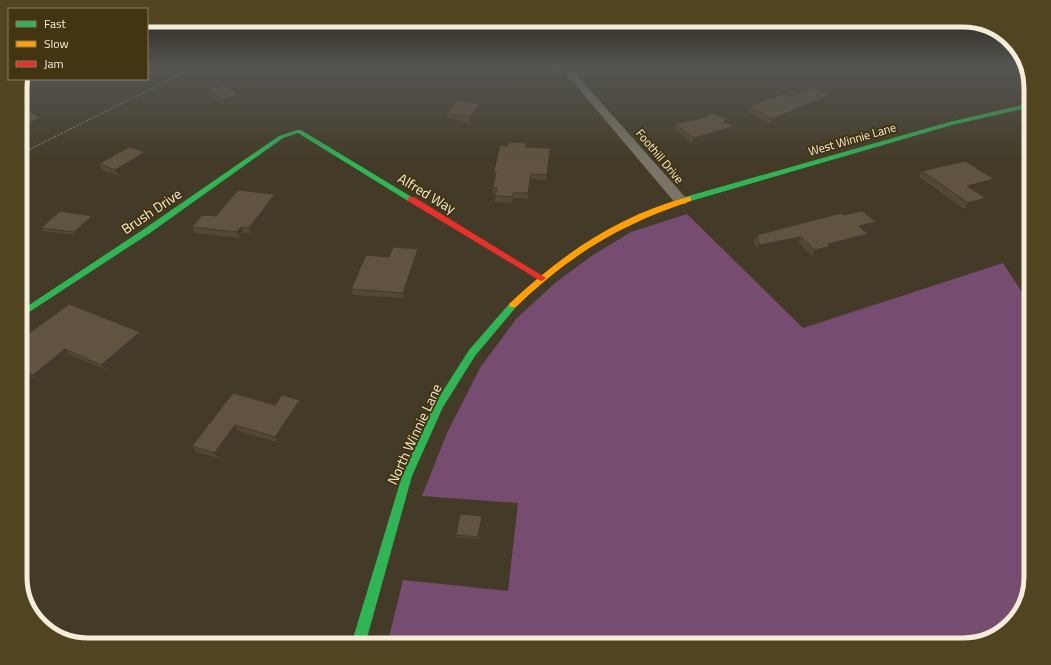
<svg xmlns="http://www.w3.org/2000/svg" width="1051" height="665" font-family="'Titillium Web',sans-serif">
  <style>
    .green { fill: #774c71 }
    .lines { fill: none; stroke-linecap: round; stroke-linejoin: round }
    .path { stroke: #7b7668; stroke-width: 1.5; stroke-dasharray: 2 1.5; stroke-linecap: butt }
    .street { fill: #797466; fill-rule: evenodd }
    .fast { fill: #30b455; fill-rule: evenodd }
    .slow { fill: #ff9f0a; fill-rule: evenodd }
    .jam { fill: #e5322d; fill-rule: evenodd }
    .wall { fill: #534736 }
    .shaded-wall { fill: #433a2c }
    .building { fill: #60533f; stroke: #433a2c }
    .labels { text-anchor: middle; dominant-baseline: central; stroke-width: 4; stroke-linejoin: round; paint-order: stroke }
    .far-street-label { font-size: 12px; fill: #f5edd9; stroke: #433511 }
    .street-label { font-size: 14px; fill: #f5edd9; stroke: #433511 }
    .rim { fill: none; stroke: #f5edd9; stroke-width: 5 }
  </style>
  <rect width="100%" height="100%" fill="#433b27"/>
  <!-- green -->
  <path class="green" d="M687 214 803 328 1003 263 1031 306V577L1020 615 997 636 963 645H387L403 580 508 591 518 503 422 496 447 433 480 368 516 319 555 283 593 255 631 232Z"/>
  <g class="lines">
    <!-- path -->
    <g class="path">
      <path d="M544 68 549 71 561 72"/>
      <path d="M20 154 193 68"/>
    </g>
    <!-- street -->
    <path class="street" d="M571 71 574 72 686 198 687 201 686 204H676L568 76 566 74 568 72Z"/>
    <!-- fast -->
    <g class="fast">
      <path d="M1031 103V107L952 125 691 201H685L684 199 685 197 949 122Z"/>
      <path d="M297 130H301L415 199 411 201H408L298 133 283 138 150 233 20 318V311L144 229 279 136Z"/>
      <path d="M513 302 516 303 517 305 516 307 475 356 443 407 412 476 365 645H351L402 476 434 405 469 350 510 303Z"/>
    </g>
    <!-- slow -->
    <path class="slow" d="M688 197H691V201C619 225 570 255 516 307H510L509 305 510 303C561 255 619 215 688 197Z"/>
    <!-- jam -->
    <path class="jam" d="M408 197H414L546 278 542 281 539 280 408 201Z"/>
  </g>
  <!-- wall -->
  <g class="wall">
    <path d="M743 68H761V70L760 75 746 74Z"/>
    <path d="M1008 68H1026L1028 74 1012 73Z"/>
    <path d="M207 90 239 94 241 100 225 106 209 95Z"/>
    <path d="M792 96 828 101 770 124 748 112 750 106Z"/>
    <path d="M480 104V109L470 123 447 118V113Z"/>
    <path d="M706 117 735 126 733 132 692 143 674 129 675 124Z"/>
    <path d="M526 147 550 148 546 180 531 179 528 199 513 198 512 203 495 202V196L496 194H493V188L495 177H494V171Z"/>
    <path d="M145 152 148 158 119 176 102 170 99 164Z"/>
    <path d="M922 171 994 179 989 185 973 189 986 198 982 204 964 209 919 177Z"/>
    <path d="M275 194 277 200 251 233H244L240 238 195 233 192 227 216 216Z"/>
    <path d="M844 215 876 222 873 228 864 230 868 234 865 239 829 249 827 252 812 256 798 242 757 250 754 241 757 235Z"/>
    <path d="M94 218 76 235 43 231 41 228Z"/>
    <path d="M418 249 419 255 404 298 353 295 351 289 389 257Z"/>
    <path d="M144 337 107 370 70 355 39 380 20 372V340Z"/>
    <path d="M275 405H303L278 442 238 431 218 458 196 452 192 446Z"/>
    <path d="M482 516V519L479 539 456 537V535Z"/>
  </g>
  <!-- shaded-wall -->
  <g class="shaded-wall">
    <path d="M239 94 241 100 225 106 223 100Z"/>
    <path d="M830 95 828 101 770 124 772 119Z"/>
    <path d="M29 101 33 107 30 114 27 109Z"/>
    <path d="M480 104V109L470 123 469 117Z"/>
    <path d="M41 118 45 123 20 133V126Z"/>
    <path d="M727 118 726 124 723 122Z"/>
    <path d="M735 126 733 132 692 143 694 138Z"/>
    <path d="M145 152 148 158 119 176 115 170Z"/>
    <path d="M531 174V179L528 199V193Z"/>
    <path d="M994 179 989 185 964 191 967 186Z"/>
    <path d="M24 194 28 200 20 219V202Z"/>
    <path d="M275 194 277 200 251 233 249 228Z"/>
    <path d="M986 198 982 204 964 209 968 203Z"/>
    <path d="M92 216 94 218 76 235 74 232Z"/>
    <path d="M876 222 873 228 856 232 859 226Z"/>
    <path d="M241 227 244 233 240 238 237 232Z"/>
    <path d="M868 234 865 239 829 249 827 252 812 256 815 250 828 244Z"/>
    <path d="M801 237 798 242 757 250 759 245Z"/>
    <path d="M418 249 419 255 404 298 403 293Z"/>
    <path d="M140 332 144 337 107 370 101 365Z"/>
    <path d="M65 349 70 355 39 380 33 375Z"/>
    <path d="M300 400 303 405 278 442 275 437Z"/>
    <path d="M235 425 238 431 218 458 214 453Z"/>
    <path d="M482 516V519L479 539 478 537Z"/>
  </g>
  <!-- building -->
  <g class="building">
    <path d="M747 68H761V70L747 69Z"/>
    <path d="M223 84 239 94 223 100 207 90Z"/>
    <path d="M813 87 830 95 772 119 750 106 786 93 792 96Z"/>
    <path d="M458 100 480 104 469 117 447 113Z"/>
    <path d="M29 101 27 109 41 118 20 126V103Z"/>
    <path d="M711 113 727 118 723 122 735 126 694 138 675 124 706 117Z"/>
    <path d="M509 142 526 143 525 147 550 148 547 175 531 174 528 193H513L512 197 495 196 497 188H493L496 172 494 171 500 145 508 146Z"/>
    <path d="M129 147 145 152 115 170 99 164Z"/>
    <path d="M965 161 994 179 967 186 986 198 968 203 922 171Z"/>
    <path d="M238 190 275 194 249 228 241 227 237 232 192 227 202 215 216 216Z"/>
    <path d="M20 194H24L20 202Z"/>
    <path d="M60 211 92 216 74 232 41 228Z"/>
    <path d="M862 211 876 222 859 226 868 234 828 244 830 246 815 250 801 237 759 245 757 235 841 213 844 215Z"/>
    <path d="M393 247 418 249 403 293 351 289 366 255 389 257Z"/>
    <path d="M69 304 140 332 101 365 65 349 33 375 20 369V340Z"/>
    <path d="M233 393 275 405 282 395 300 400 275 437 235 425 214 453 192 446Z"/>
    <path d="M460 514 482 516 478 537 456 535Z"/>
  </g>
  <!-- sky -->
  <linearGradient id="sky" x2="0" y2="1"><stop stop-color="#252015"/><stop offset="0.42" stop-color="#555552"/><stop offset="1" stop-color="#555552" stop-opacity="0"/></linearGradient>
  <rect width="1051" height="162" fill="url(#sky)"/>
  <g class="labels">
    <!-- far-street labels -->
    <g class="far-street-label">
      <text transform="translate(852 139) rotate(-16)">West Winnie Lane</text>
      <text transform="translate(660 156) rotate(50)">Foothill Drive</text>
    </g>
    <!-- street labels -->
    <g class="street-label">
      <text transform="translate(427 193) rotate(31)">Alfred Way</text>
      <text transform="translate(151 211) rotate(-34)">Brush Drive</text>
      <text transform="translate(414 434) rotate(-65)">North Winnie Lane</text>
    </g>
  </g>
  <!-- crop -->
  <path d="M0 0H1051V665H0ZM88 27H963A61 61 0 0 1 1024 88V577A61 61 0 0 1 963 638H88A61 61 0 0 1 27 577V88A61 61 0 0 1 88 27Z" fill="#514421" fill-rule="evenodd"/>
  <path class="rim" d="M88 27H963A61 61 0 0 1 1024 88V577A61 61 0 0 1 963 638H88A61 61 0 0 1 27 577V88A61 61 0 0 1 88 27Z"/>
  <!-- legend -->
  <rect x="8" y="8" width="140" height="72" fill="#433511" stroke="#8a7f61"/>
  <rect x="16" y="21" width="20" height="6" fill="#30b455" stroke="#8a7f61"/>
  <text x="44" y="28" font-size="12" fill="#f5edd9">Fast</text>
  <rect x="16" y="41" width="20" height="6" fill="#ff9f0a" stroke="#8a7f61"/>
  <text x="44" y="48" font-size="12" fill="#f5edd9">Slow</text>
  <rect x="16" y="61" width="20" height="6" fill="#e5322d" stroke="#8a7f61"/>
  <text x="44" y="68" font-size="12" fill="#f5edd9">Jam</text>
</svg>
